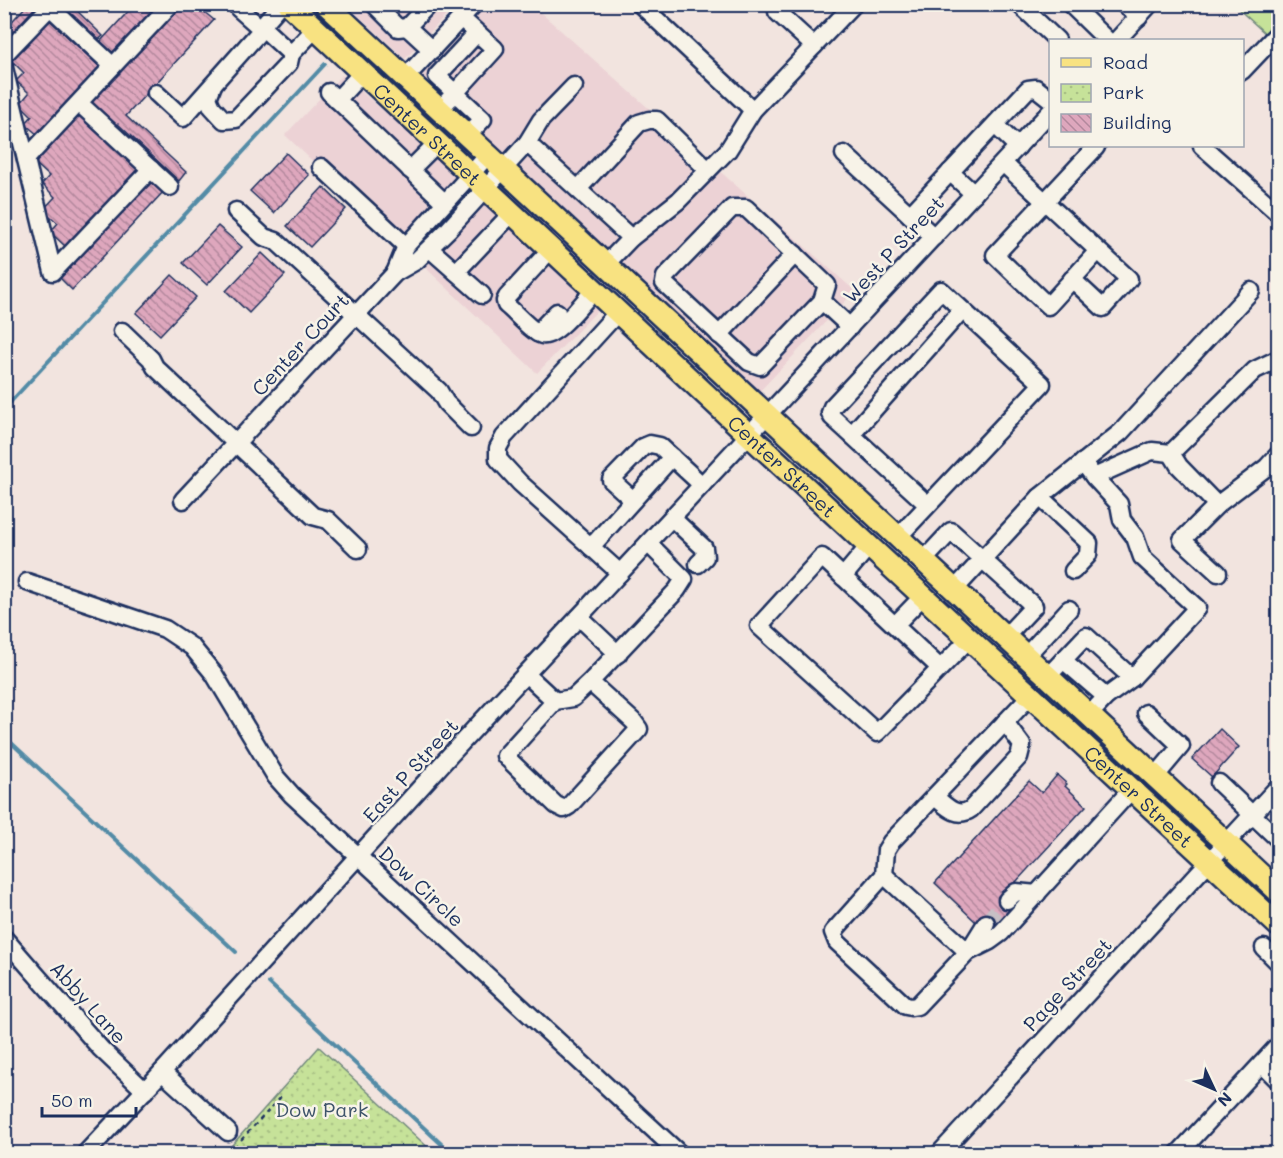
<svg xmlns="http://www.w3.org/2000/svg" width="1283" height="1158" font-family="Mali,sans-serif">
  <style>
    .built { fill: #ecd2d5 }
    .green { fill: #c6e299; stroke: #70887c; stroke-width: 1.5 }
    .park { fill: url(#park-dots); stroke: #70887c; stroke-width: 1.5 }
    .lines { fill: none; stroke-linecap: round; stroke-linejoin: round }
    .stream { stroke: #538ba6; stroke-width: 4 }
    .building { fill: url(#building-back-hatch); stroke: #1b2f5e; stroke-width: 1.5 }
    .minor-tunnel { stroke: #c7c0c5; stroke-width: 16; stroke-dasharray: 16 8; stroke-linecap: butt }
    .minor-casing { stroke: #1b2f5e; stroke-width: 21 }
    .major-casing { stroke: #1b2f5e; stroke-width: 26 }
    .path { stroke: #1b2f5e; stroke-width: 2; stroke-dasharray: 4.5 4.5; stroke-linecap: butt }
    .minor { stroke: #f7f3e8; stroke-width: 16 }
    .major { stroke: #f8e281; stroke-width: 21 }
    .labels { text-anchor: middle; dominant-baseline: central; stroke-width: 5; stroke-linejoin: round; paint-order: stroke }
    .street-label { font-size: 20px; fill: #1b2f5e; stroke: #f7f3e8 }
    .park-label { font-size: 20px; fill: #3d536a; stroke: #f7f3e8 }
  </style>
  <defs>
    <pattern id="park-dots" width="8" height="8" patternUnits="userSpaceOnUse" patternTransform="scale(1.5)"><rect width="8" height="8" fill="#c6e299"/><path d="M2 2h.1M6 6h.1" fill="none" stroke="#aac286" stroke-width="1.8" stroke-linecap="round"/></pattern>
    <pattern id="building-back-hatch" width="6" height="6" patternUnits="userSpaceOnUse" patternTransform="scale(1.5)"><rect width="6" height="6" fill="#dea7bd"/><path d="M-1 5l2 2M0 0l6 6M5-1l2 2" fill="none" stroke="#b3889d"/></pattern>
  </defs>
  <rect width="100%" height="100%" fill="#f2e4df"/>
  <filter id="ink" filterUnits="userSpaceOnUse"><feTurbulence type="fractalNoise" baseFrequency=".0167" numOctaves="2"/><feDisplacementMap in="SourceGraphic" scale="12" xChannelSelector="R" yChannelSelector="G"/><feConvolveMatrix kernelMatrix="1 2 1 2 8 2 1 2 1" color-interpolation-filters="sRGB"/></filter>
  <g filter="url(#ink)">
    <!-- built -->
    <g class="built">
      <path d="M347 5H456L405 59Z"/>
      <path d="M487 5H532L855 291 757 394 632 275 537 373 285 135 342 75 385 112Z"/>
    </g>
    <!-- green -->
    <path class="green" d="M1234 5H1278V45Z"/>
    <!-- park -->
    <path class="park" d="M319 1047 434 1153H225Z"/>
    <g class="lines">
      <!-- stream -->
      <g class="stream">
        <path d="M4 409 325 64"/>
        <path d="M4 736 236 952"/>
        <path d="M269 983 452 1154"/>
      </g>
    </g>
    <!-- building -->
    <g class="building">
      <path d="M28 4H38L10 35 4 30Z"/>
      <path d="M58 4H70L103 36 97 41Z"/>
      <path d="M135 4H161L113 56 99 43Z"/>
      <path d="M181 4H209L203 11 214 20 126 116 186 172 179 181 118 124 116 126 91 102Z"/>
      <path d="M48 18 101 68 38 135 25 124 32 116 20 104 29 93 16 81 24 73 10 59Z"/>
      <path d="M79 115 138 169 66 247 50 232 58 223 43 210 55 197 42 184 49 176 35 163Z"/>
      <path d="M286 153 309 175 274 213 250 191Z"/>
      <path d="M152 180 164 191 72 290 60 278Z"/>
      <path d="M323 187 346 209 310 247 287 226Z"/>
      <path d="M218 226 242 247 207 285 183 263Z"/>
      <path d="M262 253 285 275 249 313 226 291Z"/>
      <path d="M172 275 196 297 160 335 136 313Z"/>
      <path d="M1220 729 1239 747 1212 777 1192 759Z"/>
      <path d="M1057 775 1067 784 1065 786 1086 806 1003 896 1015 907 994 930 982 919 978 924 935 883 1029 781 1042 793Z"/>
    </g>
    <g class="lines">
      <!-- minor-tunnel -->
      <path class="minor-tunnel" d="M986 923 1007 900"/>
      <!-- minor casing -->
      <g class="minor-casing">
        <g id="minor">
          <path d="M281 4 267 20 263 28 291 54 315 29"/>
          <path d="M374 4 398 28 407 27 429 4"/>
          <path d="M640 4 753 110"/>
          <path d="M1019 4 1057 40"/>
          <path d="M1070 4 1107 40"/>
          <path d="M1124 4 1139 17"/>
          <path d="M777 12 814 46"/>
          <path d="M461 18 495 49 455 93 437 76 477 33"/>
          <path d="M407 27 432 50"/>
          <path d="M1117 40 1150 4"/>
          <path d="M4 55 50 7 113 66"/>
          <path d="M4 68 53 272 151 169"/>
          <path d="M1242 71 1278 33"/>
          <path d="M405 78 474 4"/>
          <path d="M213 85 208 98 212 107 224 120 236 119 289 63 291 54"/>
          <path d="M329 92 444 202"/>
          <path d="M156 93 183 118 263 28 256 24 238 8"/>
          <path d="M337 100 362 73"/>
          <path d="M79 103 170 187"/>
          <path d="M439 110 455 93 483 119 467 136"/>
          <path d="M995 125 1018 147"/>
          <path d="M527 143 631 238"/>
          <path d="M1202 146 1278 213"/>
          <path d="M1096 147 995 255 1048 306 1098 251"/>
          <path d="M844 154 934 237"/>
          <path d="M26 159 171 4"/>
          <path d="M1003 163 1129 279 1103 308 1072 279"/>
          <path d="M321 167 406 246"/>
          <path d="M410 170 437 143"/>
          <path d="M950 172 974 194"/>
          <path d="M578 189 639 123 649 120H657L708 170"/>
          <path d="M236 211 264 237 276 241 439 391 446 403 471 428"/>
          <path d="M910 215 1028 89 1036 88 1050 99"/>
          <path d="M430 249 482 295"/>
          <path d="M551 249 507 297 505 301 506 305C515 312 532 332 542 335 555 339 585 300 594 290"/>
          <path d="M605 265 631 238 678 201 728 150 753 110 854 4"/>
          <path d="M456 272 512 213"/>
          <path d="M395 273 406 246 488 155"/>
          <path d="M822 301 827 285 746 208H732L665 277 664 283 749 362 760 366 822 301 850 327"/>
          <path d="M618 312 504 437 498 448V459L520 483 620 573"/>
          <path d="M122 331 151 359 155 367 313 516 328 520 358 549"/>
          <path d="M537 333 557 312"/>
          <path d="M719 335 795 254"/>
          <path d="M852 434 962 310"/>
          <path d="M1171 453 1179 466 1217 505 1267 467 1278 455"/>
          <path d="M1171 453 1255 370 1278 359"/>
          <path d="M1083 462 1094 477 1119 504 1122 520 1135 537 1142 557 1197 608 1132 678 1106 697 1089 715"/>
          <path d="M1094 477 1152 451 1171 453"/>
          <path d="M1040 497 1089 543 1088 555 1073 571"/>
          <path d="M183 500 395 273 416 261 448 230 527 143 541 120 574 86"/>
          <path d="M633 500 611 480 643 447 650 444 660 446 702 485"/>
          <path d="M1217 505 1182 540 1218 573"/>
          <path d="M672 518 704 548 705 557 698 564"/>
          <path d="M898 537 1042 384 941 290 832 407 830 413 832 417 928 505"/>
          <path d="M591 547 672 457"/>
          <path d="M923 561 951 531 1034 606 1005 637"/>
          <path d="M843 577 869 546"/>
          <path d="M27 582 165 629 192 647 214 674 276 777 292 795 680 1154"/>
          <path d="M954 590 1040 497 1121 432 1251 291"/>
          <path d="M579 617 618 654"/>
          <path d="M895 625 923 596"/>
          <path d="M1026 656 1069 609"/>
          <path d="M1063 660 1106 697"/>
          <path d="M940 668 822 557 759 626 877 733 969 639"/>
          <path d="M526 674 555 701"/>
          <path d="M1048 676 1086 636 1132 678"/>
          <path d="M590 682 573 698 555 701 505 756 556 805 564 809 569 806 639 729 634 722 590 682 677 590 684 579 648 543"/>
          <path d="M1030 696 891 842 886 850 884 875 833 932 837 942 906 1006 911 1007 917 1006 968 952 990 941 1001 933 1132 789"/>
          <path d="M1146 713 1181 746 1155 777"/>
          <path d="M1219 783 1278 839"/>
          <path d="M935 797C946 806 957 819 971 809L1019 757 1022 745 1005 722"/>
          <path d="M884 875 968 952 986 923"/>
          <path d="M1007 900 1016 892 1037 894"/>
          <path d="M4 938 101 1049 145 1091"/>
          <path d="M1264 948 1278 962"/>
          <path d="M1262 1064 1278 1080"/>
          <path d="M162 1072 228 1132"/>
          <path d="M85 1154 162 1072 451 754 1050 112"/>
          <path d="M939 1154 1278 787"/>
          <path d="M1178 1154 1278 1046"/>
        </g>
      </g>
      <!-- major casing -->
      <g class="major-casing">
        <g id="major">
          <path id="s1" d="M289 4 749 435 1278 925"/>
          <path d="M326 4 1278 891"/>
        </g>
      </g>
      <!-- path -->
      <g class="path">
        <path d="M241 1140 281 1097"/>
        <path d="M229 1154 237 1145"/>
      </g>
      <!-- minor -->
      <use href="#minor" class="minor"/>
      <!-- major -->
      <use href="#major" class="major"/>
    </g>
  </g>
  <g class="labels">
    <!-- street labels -->
    <g class="street-label">
      <text stroke="none"><textPath href="#s1" startOffset="190">Center Street</textPath></text>
      <text transform="translate(893 249) rotate(-47)">West P Street</text>
      <text transform="translate(300 344) rotate(-47)">Center Court</text>
      <text stroke="none"><textPath href="#s1" startOffset="676">Center Street</textPath></text>
      <text transform="translate(410 770) rotate(-48)">East P Street</text>
      <text stroke="none"><textPath href="#s1" startOffset="1162">Center Street</textPath></text>
      <text transform="translate(422 886) rotate(43)">Dow Circle</text>
      <text transform="translate(1067 984) rotate(-47)">Page Street</text>
      <text transform="translate(89 1002) rotate(48)">Abby Lane</text>
    </g>
    <!-- park labels -->
    <g class="park-label">
      <text x="322" y="1109">Dow Park</text>
    </g>
  </g>
  <!-- margin -->
  <rect width="1283" height="1158" fill="none" stroke="#f7f3e8" stroke-width="24"/>
  <rect x="12" y="12" width="1259" height="1134" fill="none" stroke="#1b2f5e" stroke-width="2" filter="url(#ink)"/>
  <!-- legend -->
  <rect x="1049" y="39" width="195" height="108" fill="#f7f3e8" stroke="#9fa5b1" stroke-width="1.5"/>
  <rect x="1061" y="58" width="30" height="9" fill="#f8e281" stroke="#9fa5b1" stroke-width="1.5"/>
  <text x="1103" y="69" font-size="18" fill="#1b2f5e">Road</text>
  <rect x="1061" y="84" width="30" height="18" fill="url(#park-dots)" stroke="#9fa5b1" stroke-width="1.5"/>
  <text x="1103" y="99" font-size="18" fill="#1b2f5e">Park</text>
  <rect x="1061" y="114" width="30" height="18" fill="url(#building-back-hatch)" stroke="#9fa5b1" stroke-width="1.5"/>
  <text x="1103" y="129" font-size="18" fill="#1b2f5e">Building</text>
  <!-- north arrow -->
  <g transform="translate(1214 1089) rotate(134)" stroke="#f7f3e8" stroke-width="4.5" paint-order="stroke">
  <path d="M0-4.5L10 22L0 15L-10 22Z" fill="#1b2f5e"/>
  <text y="-9" font-size="16" font-weight="bold" text-anchor="middle" fill="#1b2f5e">N</text>
  </g>
  <!-- scale -->
  <path d="M42 1107v9h94v-9" fill="none" stroke="#1b2f5e" stroke-width="3"/>
  <text x="51" y="1107" font-size="18" fill="#1b2f5e" stroke="#f7f3e8" stroke-width="4.5" paint-order="stroke">50 m</text>
</svg>
